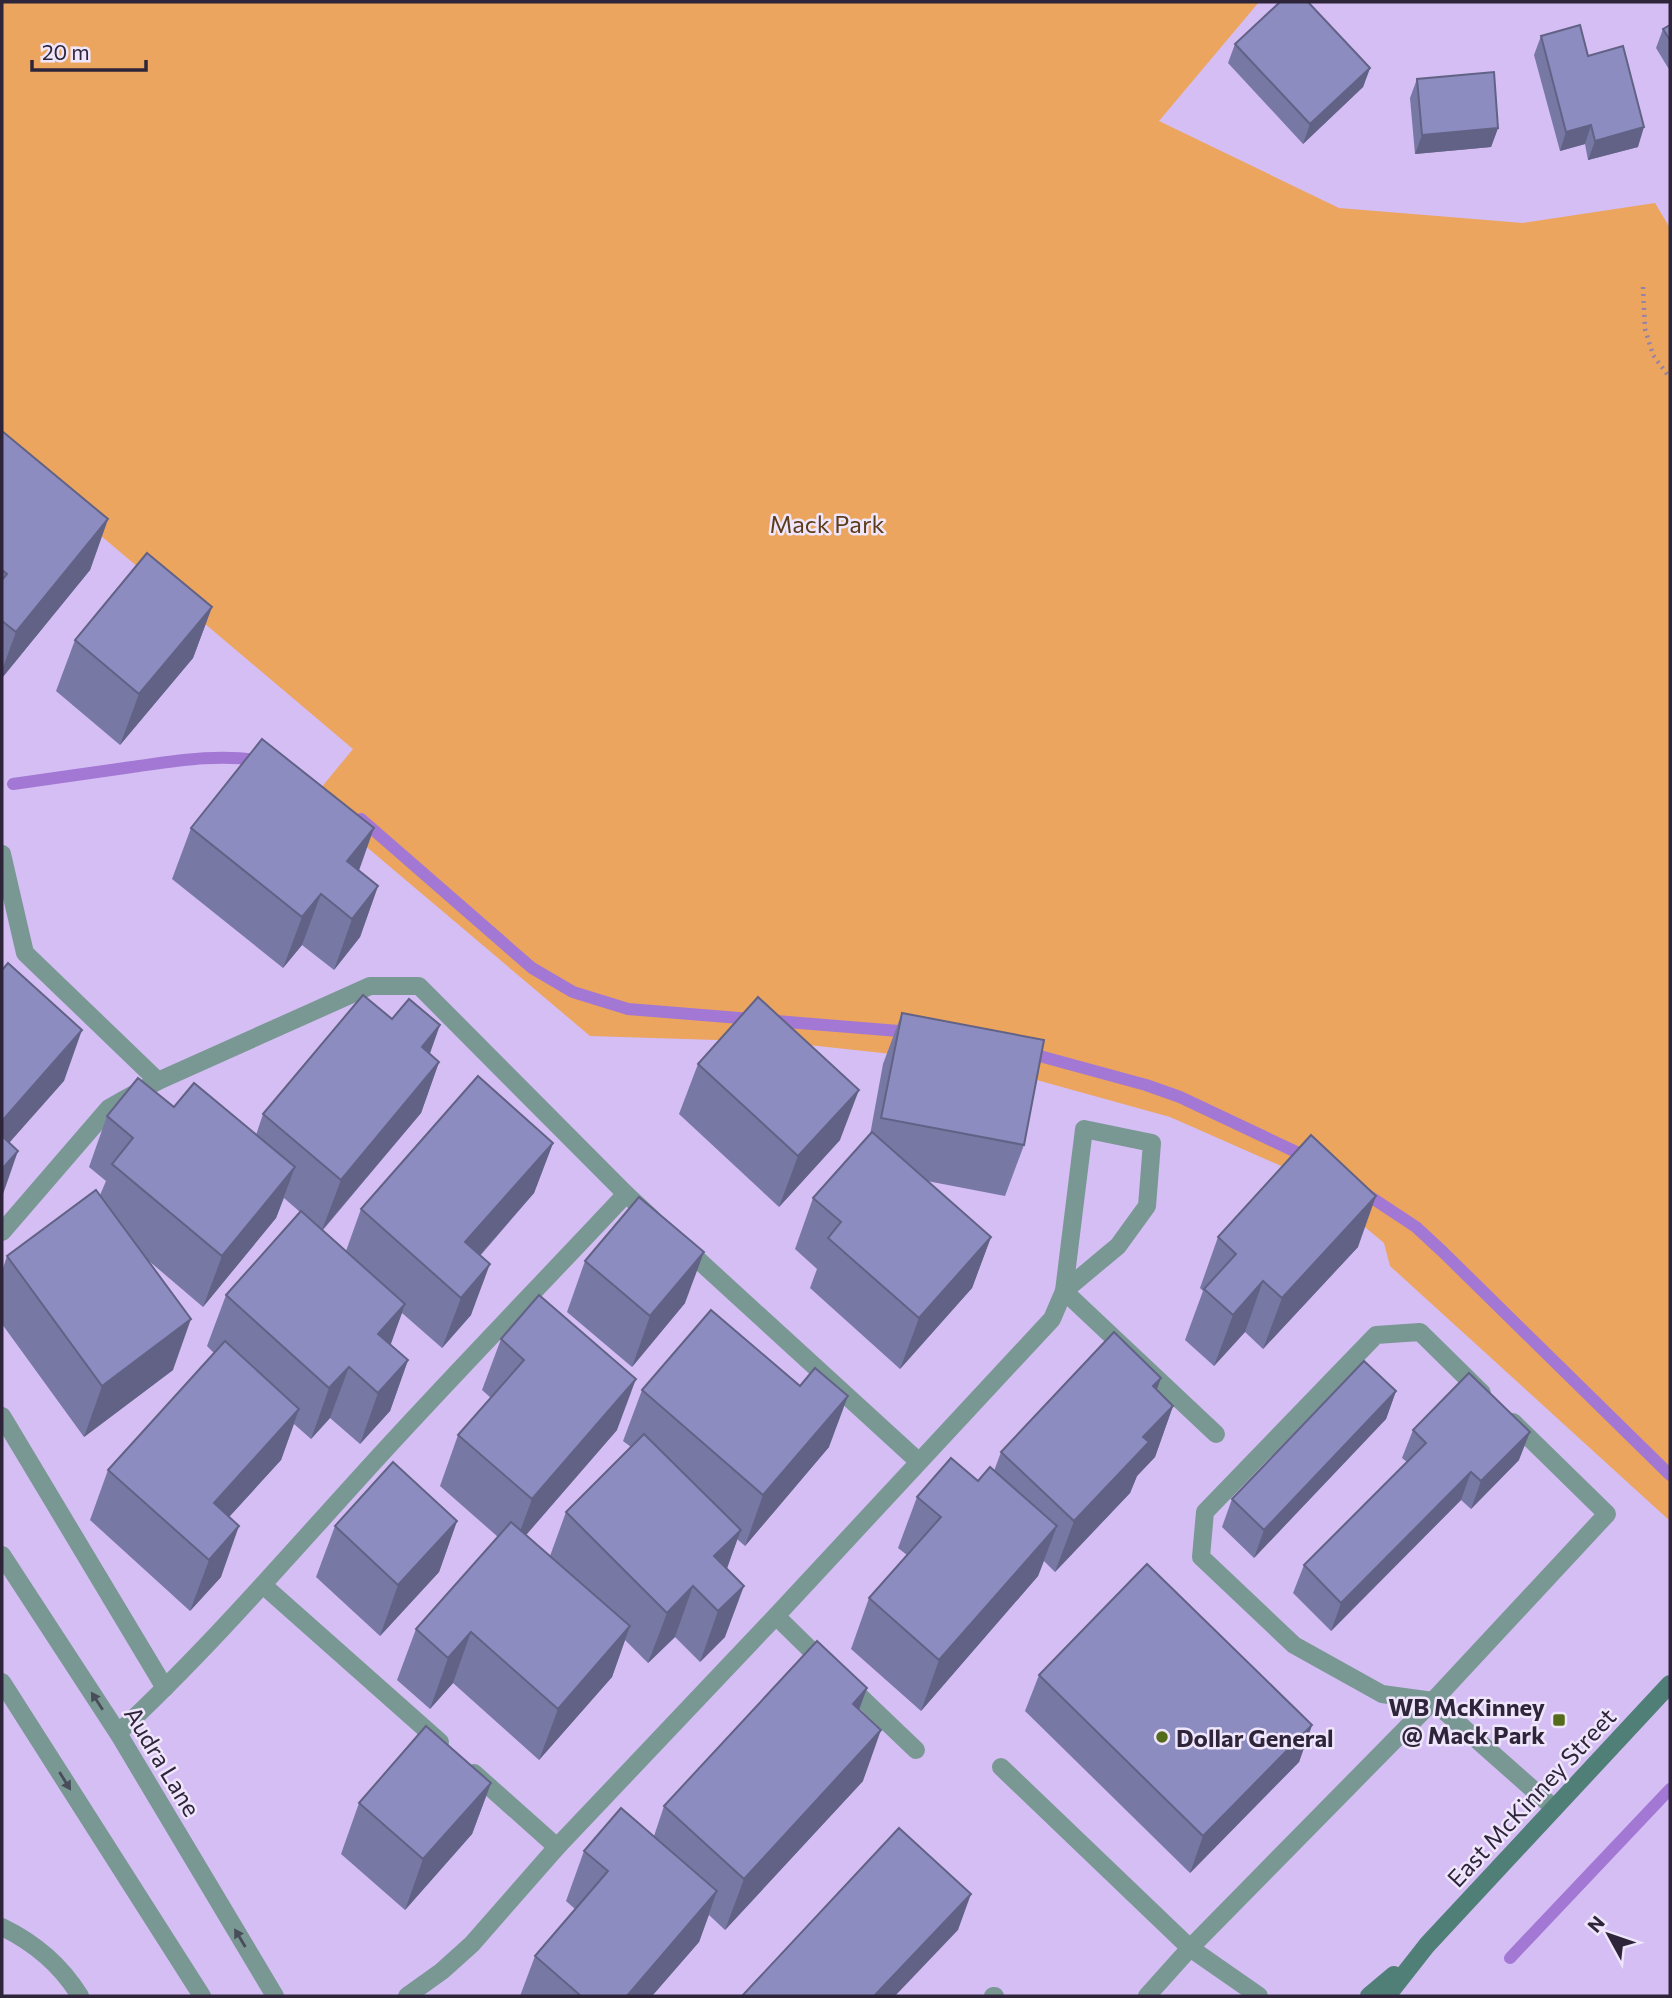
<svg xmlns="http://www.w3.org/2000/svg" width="1672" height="1998" font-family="Commissioner,sans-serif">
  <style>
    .green { fill: #eba55f }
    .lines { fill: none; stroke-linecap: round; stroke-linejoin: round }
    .stream { stroke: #a377d4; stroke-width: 12 }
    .path { stroke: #9381aa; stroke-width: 4.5; stroke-dasharray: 2 5; stroke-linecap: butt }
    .service { stroke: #799893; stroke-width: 18 }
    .tertiary { stroke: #799893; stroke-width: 18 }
    .secondary { stroke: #507f78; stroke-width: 18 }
    .wall { fill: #7878a5 }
    .shaded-wall { fill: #626286 }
    .building { fill: #8c8cc0; stroke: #626286; stroke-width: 2 }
    .oneway { fill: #484d59 }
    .poi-dot { fill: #546b1b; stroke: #efe6fc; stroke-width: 2.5 }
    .labels { text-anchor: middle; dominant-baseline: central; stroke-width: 5; stroke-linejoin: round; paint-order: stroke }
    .park-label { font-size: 24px; fill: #5d3c19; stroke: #efe6fc }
    .poi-label { font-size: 24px; font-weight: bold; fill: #2e253a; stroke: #efe6fc; text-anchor: end }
    .street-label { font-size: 24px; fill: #2e253a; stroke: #efe6fc }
  </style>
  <rect width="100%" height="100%" fill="#d5bef4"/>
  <!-- green -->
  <path class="green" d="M2 2H1259L1159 121 1339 208 1523 223 1655 203 1670 228V1521L1390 1266 1384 1243 1304 1176 1170 1117 975 1063 781 1042 590 1036 311 800 353 749 2 452Z"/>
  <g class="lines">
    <!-- stream -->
    <g class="stream">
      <path d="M13 784C53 778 92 773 132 767 175 761 219 753 263 761"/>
      <path d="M361 819 532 968 573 992 628 1009 911 1032"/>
      <path d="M1025 1052 1146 1085 1180 1097 1309 1158"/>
      <path d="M1363 1192 1416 1227 1443 1252 1670 1475"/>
      <path d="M1510 1958 1670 1789"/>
    </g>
    <!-- path -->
    <path class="path" d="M1643 287 1645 329 1653 355 1670 378"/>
    <!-- service -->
    <g class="service">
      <path d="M2 854 25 953 158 1081"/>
      <path d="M2 1232 109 1108 123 1100 158 1081 370 986H419L626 1194 652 1218"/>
      <path d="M683 1246 918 1461"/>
      <path d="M1064 1291 1216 1434"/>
      <path d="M1482 1393 1420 1332 1376 1335 1205 1512 1201 1557 1294 1645 1382 1694 1433 1701 1554 1808"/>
      <path d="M2 1416 165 1688"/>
      <path d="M263 1585 440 1742"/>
      <path d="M776 1616 826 1665"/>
      <path d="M847 1684 916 1750"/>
      <path d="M118 1733C205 1652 282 1563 362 1475 448 1380 538 1288 626 1194"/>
      <path d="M1001 1767 1190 1948 1259 1996"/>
      <path d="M474 1773 557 1847"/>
      <path d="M2 1927C35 1943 61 1965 80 1996"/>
      <path d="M407 1996 442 1971 472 1944 557 1847 776 1616 1052 1319 1064 1291 1084 1129 1152 1143 1147 1206 1118 1246 1064 1291"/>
      <path d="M993 1996H995"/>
      <path d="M1147 1996 1190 1948 1433 1701 1607 1514 1513 1422"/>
    </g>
    <!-- tertiary -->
    <g class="tertiary">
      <path d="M2 1555 118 1733 275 1996"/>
      <path d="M2 1682 202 1996"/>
    </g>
    <!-- secondary -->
    <g class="secondary">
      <path d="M1369 1996 1394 1975"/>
      <path d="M1387 1996 1427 1945 1670 1684"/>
    </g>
  </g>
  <!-- wall -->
  <g class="wall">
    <path d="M1670 25V71L1656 48 1663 29Z"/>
    <path d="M1541 36 1588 56 1638 147 1588 160 1585 144 1560 151 1534 55Z"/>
    <path d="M1235 44 1370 68 1363 87 1303 144 1228 63Z"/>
    <path d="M1417 79 1498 128 1491 147 1415 154 1410 98Z"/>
    <path d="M2 431 108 519 90 570 2 678Z"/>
    <path d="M212 607 193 658 120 745 56 691 75 640Z"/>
    <path d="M191 828 359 871 378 886 360 937 334 970 302 945 283 968 172 879Z"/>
    <path d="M902 1013 1024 1145 1005 1196 927 1181 991 1237 972 1288 900 1369 810 1288 817 1269 795 1249 813 1198 870 1135 883 1064Z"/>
    <path d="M430 1054 439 1062 421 1113 323 1230 346 1251 361 1209 553 1143 534 1193 480 1256 471 1315 442 1348 402 1313 390 1344 408 1360 390 1411 360 1444 330 1418 311 1439 294 1424 281 1460 229 1517 221 1577 190 1611 90 1520 108 1470 214 1353 207 1346 226 1295 300 1212 284 1198 276 1218 203 1307 149 1261 173 1370 84 1437 2 1324V1271L7 1256 100 1195 106 1181 89 1167 107 1116 174 1107 256 1135 263 1114Z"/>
    <path d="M698 1064 840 1140 779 1207 679 1114Z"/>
    <path d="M1218 1237 1358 1247 1263 1349 1245 1332 1214 1366 1185 1340 1203 1291 1200 1288Z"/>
    <path d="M585 1261 685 1303 632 1367 567 1312Z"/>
    <path d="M501 1339 617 1430 526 1535 550 1556 566 1512 631 1447 623 1441 642 1390 829 1447 745 1546 737 1539 727 1569 725 1637 700 1662 675 1637 648 1663 625 1640 612 1677 539 1760 453 1683 430 1709 397 1680 416 1629 498 1537 440 1486 458 1435 491 1398 482 1390Z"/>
    <path d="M1157 1390 1173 1406 1155 1457 1137 1476 1130 1493 1055 1572 1044 1561 1038 1576 921 1711 851 1649 869 1598 907 1555 898 1548 917 1497 978 1481 994 1471 1001 1452Z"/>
    <path d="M1396 1391 1386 1419 1254 1558 1222 1527 1232 1499Z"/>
    <path d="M1413 1430 1519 1460 1471 1509 1461 1500 1331 1631 1293 1593 1304 1565 1407 1462 1402 1458Z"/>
    <path d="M457 1521 439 1572 380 1636 316 1577 335 1526Z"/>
    <path d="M1039 1675 1312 1725 1299 1762 1190 1873 1025 1711Z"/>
    <path d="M867 1688 859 1710 863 1781 725 1930 709 1915 699 1942 652 1996H520L535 1956 575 1909 566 1901 584 1851 654 1836 664 1806Z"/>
    <path d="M491 1783 472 1834 405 1910 341 1854 359 1803Z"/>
  </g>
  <!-- shaded-wall -->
  <g class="shaded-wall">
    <path d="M1370 68 1363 87 1303 144 1310 124Z"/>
    <path d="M1591 125 1585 144 1560 151 1566 132Z"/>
    <path d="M1644 127 1638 147 1588 160 1595 141Z"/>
    <path d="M1498 128 1491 147 1415 154 1422 135Z"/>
    <path d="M108 519 90 570 2 678V670L16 632Z"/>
    <path d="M212 607 193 658 120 745 139 694Z"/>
    <path d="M374 828 356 879 347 861Z"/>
    <path d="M378 886 360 937 334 970 352 919Z"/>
    <path d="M321 894 302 945 283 968 302 917Z"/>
    <path d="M440 1025 422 1076V1047Z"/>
    <path d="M82 1030 64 1081 2 1151V1121Z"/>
    <path d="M439 1062 421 1113 322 1230 341 1180Z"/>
    <path d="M859 1090 840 1140 779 1207 798 1156Z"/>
    <path d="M553 1143 534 1193 451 1288 465 1242Z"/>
    <path d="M18 1151 2 1197V1169Z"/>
    <path d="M295 1167 276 1218 203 1307 222 1256Z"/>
    <path d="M1376 1196 1358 1247 1263 1349 1282 1298Z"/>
    <path d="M991 1237 972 1288 900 1369 919 1318Z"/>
    <path d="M704 1252 685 1303 632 1367 650 1316Z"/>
    <path d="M490 1264 471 1315 442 1348 461 1298Z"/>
    <path d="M1263 1281 1245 1332 1214 1366 1233 1315Z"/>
    <path d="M405 1304 387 1355 378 1334Z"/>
    <path d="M191 1319 173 1370 84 1437 102 1386Z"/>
    <path d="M408 1360 390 1411 360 1444 378 1393Z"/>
    <path d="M349 1367 330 1418 311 1439 329 1388Z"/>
    <path d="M1161 1378 1143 1429 1153 1386Z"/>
    <path d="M636 1379 617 1430 513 1550 532 1499Z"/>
    <path d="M1396 1391 1386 1419 1254 1558 1264 1530Z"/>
    <path d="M848 1396 829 1447 745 1546 763 1495Z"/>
    <path d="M1173 1406 1155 1457 1137 1476 1130 1493 1055 1572 1074 1521 1143 1437Z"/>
    <path d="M299 1409 281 1460 198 1551 214 1503Z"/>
    <path d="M1530 1432 1519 1460 1471 1509 1481 1481Z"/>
    <path d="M1471 1472 1461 1500 1331 1631 1341 1603Z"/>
    <path d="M457 1521 439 1572 380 1636 398 1585Z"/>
    <path d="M239 1526 221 1577 190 1611 209 1560Z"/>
    <path d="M1057 1526 1038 1576 921 1711 939 1660Z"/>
    <path d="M741 1530 722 1581 714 1556Z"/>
    <path d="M693 1586 675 1637 648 1663 667 1613Z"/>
    <path d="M744 1586 725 1637 700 1662 718 1611Z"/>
    <path d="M630 1626 612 1677 539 1760 558 1709Z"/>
    <path d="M471 1632 453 1683 430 1709 448 1658Z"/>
    <path d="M867 1688 848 1739 853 1704Z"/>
    <path d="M1312 1725 1299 1762 1190 1873 1203 1836Z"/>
    <path d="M881 1730 863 1781 725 1930 744 1879Z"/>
    <path d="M491 1783 472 1834 405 1910 423 1859Z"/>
    <path d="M717 1891 699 1942 652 1996H627Z"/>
    <path d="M971 1894 958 1930 895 1996H874Z"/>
  </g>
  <!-- building -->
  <g class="building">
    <path d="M1280 2H1308L1370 68 1310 124 1235 44Z"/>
    <path d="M1580 25 1588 56 1623 46 1644 127 1595 141 1591 125 1566 132 1541 36Z"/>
    <path d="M1670 25V40L1663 29Z"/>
    <path d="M1494 72 1498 128 1422 135 1417 79Z"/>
    <path d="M2 431 108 519 16 632 2 621V580L7 574 2 570Z"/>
    <path d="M147 553 212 607 139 694 75 640Z"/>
    <path d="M262 739 374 828 347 861 378 886 352 919 321 894 302 917 191 828Z"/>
    <path d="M8 963 82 1030 2 1121V970Z"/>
    <path d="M363 995 392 1019 409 999 440 1025 422 1047 439 1062 341 1180 263 1114Z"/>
    <path d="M758 997 859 1090 798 1156 698 1064Z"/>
    <path d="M902 1013 1044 1040 1024 1145 881 1118Z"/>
    <path d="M478 1076 553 1143 465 1242 490 1264 461 1298 361 1209Z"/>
    <path d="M138 1078 174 1107 194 1083 295 1167 222 1256 112 1164 133 1138 107 1116Z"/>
    <path d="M872 1132 991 1237 919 1318 828 1238 841 1222 813 1198Z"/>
    <path d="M1311 1135 1376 1196 1282 1298 1263 1281 1233 1315 1204 1289 1236 1254 1218 1237Z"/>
    <path d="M2 1136 18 1151 2 1169Z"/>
    <path d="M96 1190 191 1319 102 1386 7 1256Z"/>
    <path d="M639 1197 704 1252 650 1316 585 1261Z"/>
    <path d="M301 1211 405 1304 378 1334 408 1360 378 1393 349 1367 329 1388 226 1295Z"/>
    <path d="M539 1295 636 1379 532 1499 458 1435 524 1360 501 1339Z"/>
    <path d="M711 1310 800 1386 815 1368 848 1396 763 1495 642 1390Z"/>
    <path d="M1114 1332 1161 1378 1153 1386 1173 1406 1143 1437 1149 1442 1074 1521 1001 1452Z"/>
    <path d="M225 1341 299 1409 214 1503 239 1526 209 1560 108 1470Z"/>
    <path d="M1364 1361 1396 1391 1264 1530 1232 1499Z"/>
    <path d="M1469 1373 1530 1432 1481 1481 1471 1472 1341 1603 1304 1565 1426 1443 1413 1430Z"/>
    <path d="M644 1434 741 1530 714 1556 744 1586 718 1611 693 1586 667 1613 566 1512Z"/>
    <path d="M951 1458 978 1481 990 1467 1057 1526 939 1660 869 1598 941 1517 917 1497Z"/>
    <path d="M393 1462 457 1521 398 1585 335 1526Z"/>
    <path d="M511 1522 630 1626 558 1709 471 1632 448 1658 416 1629Z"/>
    <path d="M1147 1564 1312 1725 1203 1836 1039 1675Z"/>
    <path d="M817 1641 867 1688 853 1704 881 1730 744 1879 664 1806Z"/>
    <path d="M426 1726 491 1783 423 1859 359 1803Z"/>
    <path d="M621 1808 717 1891 627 1996H581L535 1956 608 1871 584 1851Z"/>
    <path d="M899 1828 971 1894 874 1996H742Z"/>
  </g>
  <!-- one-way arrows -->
  <defs><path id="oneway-solid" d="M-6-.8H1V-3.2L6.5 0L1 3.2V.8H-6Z" transform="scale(1.75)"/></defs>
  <g class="oneway">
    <use href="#oneway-solid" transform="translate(97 1701) rotate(-123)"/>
    <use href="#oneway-solid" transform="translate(65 1781) rotate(58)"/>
    <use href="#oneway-solid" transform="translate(240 1938) rotate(-121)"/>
  </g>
  <!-- markers -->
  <g class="poi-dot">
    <rect x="1552" y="1713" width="14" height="14" rx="3.5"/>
    <circle cx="1162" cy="1737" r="7"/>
  </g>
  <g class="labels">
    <!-- park labels -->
    <g class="park-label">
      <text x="827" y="523">Mack Park</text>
    </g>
    <!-- poi labels -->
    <g class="poi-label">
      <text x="1545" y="1706">WB McKinney<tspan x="1545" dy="28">@ Mack Park</tspan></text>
      <text x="1176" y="1737" text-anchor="start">Dollar General</text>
    </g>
    <!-- street labels -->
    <g class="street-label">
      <text transform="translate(163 1761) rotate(59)">Audra Lane</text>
      <text transform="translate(1531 1797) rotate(-47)">East McKinney Street</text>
    </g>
  </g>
  <!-- border -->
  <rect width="1672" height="1998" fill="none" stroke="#2e253a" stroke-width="7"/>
  <!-- north arrow -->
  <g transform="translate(1609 1935) rotate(310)" stroke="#efe6fc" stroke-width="5" paint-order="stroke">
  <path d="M0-5L12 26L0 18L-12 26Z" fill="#2e253a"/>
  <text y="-10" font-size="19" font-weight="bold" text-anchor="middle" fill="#2e253a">N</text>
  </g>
  <!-- scale -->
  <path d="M32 60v10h114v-10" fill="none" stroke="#2e253a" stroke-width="3.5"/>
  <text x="42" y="60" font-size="21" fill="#2e253a" stroke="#efe6fc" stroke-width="5" paint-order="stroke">20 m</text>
</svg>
